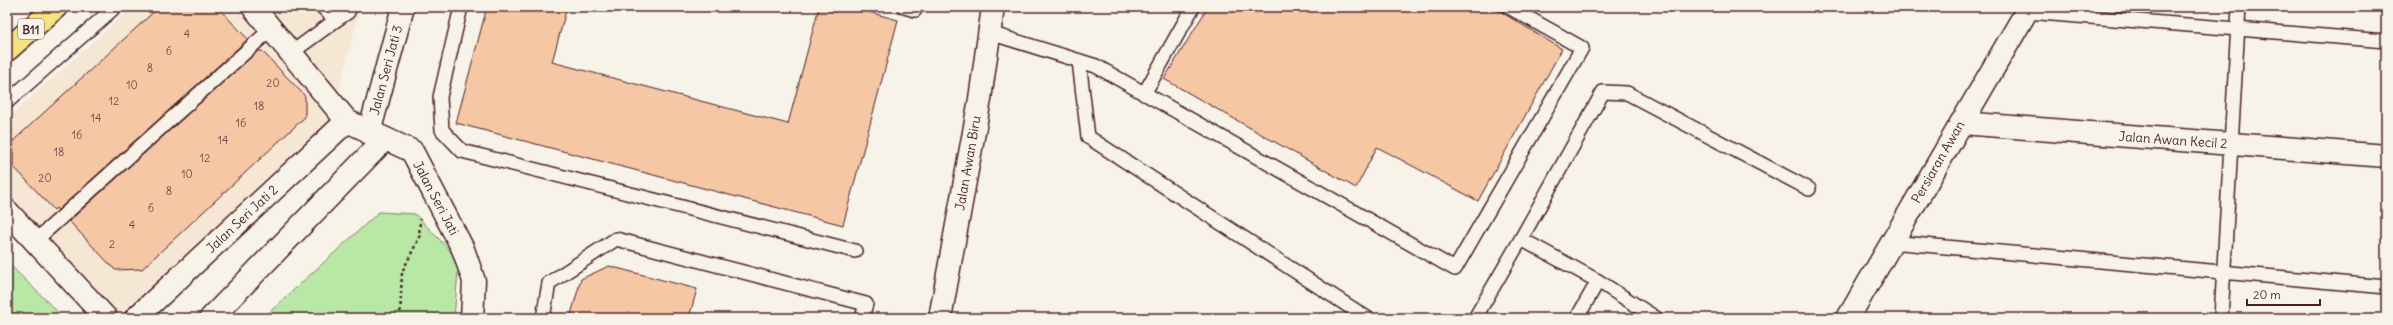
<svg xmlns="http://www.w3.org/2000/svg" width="2393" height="325" font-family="Delius,sans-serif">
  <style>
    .built { fill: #f6e6d4 }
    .green { fill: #b9e7a5; stroke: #828368 }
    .building { fill: #f5c7a4; stroke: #4a1f2b }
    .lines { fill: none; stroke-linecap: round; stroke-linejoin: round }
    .lane-casing { stroke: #4a1f2b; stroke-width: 16 }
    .street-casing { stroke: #4a1f2b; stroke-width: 25 }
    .primary-casing { stroke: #4a1f2b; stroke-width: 25 }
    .path { stroke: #4a1f2b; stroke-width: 2.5; stroke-dasharray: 3 3; stroke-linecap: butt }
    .lane { stroke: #f7f3e8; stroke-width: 13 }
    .street { stroke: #f7f3e8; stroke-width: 22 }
    .primary { stroke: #f5e382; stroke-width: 22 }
    .labels { text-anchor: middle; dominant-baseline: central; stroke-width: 3; stroke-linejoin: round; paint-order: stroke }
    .number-label { font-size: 11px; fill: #754949 }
    .shield { fill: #f7f3e8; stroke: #7e5f64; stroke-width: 1 }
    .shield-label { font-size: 12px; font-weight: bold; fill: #4a1f2b }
    .street-label { font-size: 13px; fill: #4a1f2b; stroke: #f7f3e8 }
  </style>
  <rect width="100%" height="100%" fill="#f7f3e8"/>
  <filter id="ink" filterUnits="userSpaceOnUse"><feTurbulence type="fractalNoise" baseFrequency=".025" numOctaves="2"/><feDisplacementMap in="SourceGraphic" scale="8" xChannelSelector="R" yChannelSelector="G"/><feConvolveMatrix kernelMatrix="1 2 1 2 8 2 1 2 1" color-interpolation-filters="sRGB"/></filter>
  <g filter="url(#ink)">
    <!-- built -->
    <path class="built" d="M132 7H360L332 120 123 318H119L7 198V119Z"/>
    <!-- green -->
    <g class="green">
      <path d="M379 212 415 214 459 260 454 318H263Z"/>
      <path d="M7 262 64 318H7Z"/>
    </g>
    <!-- building -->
    <g class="building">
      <path d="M159 7H217L248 39 58 210 56 208 54 210 13 166V141Z"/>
      <path d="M487 7H567L552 62 788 124 819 7H850L898 20 843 225 456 123Z"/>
      <path d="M1208 7H1493L1562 49 1478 201 1377 147 1356 188 1164 79Z"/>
      <path d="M258 51H262L305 96V117L142 269 115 270 69 221Z"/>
      <path d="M609 266 697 289 689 318H570L581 279Z"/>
    </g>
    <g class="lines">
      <!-- lane casing -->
      <g class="lane-casing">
        <g id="lane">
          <path d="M461 7 440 97 442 130 462 151 855 251"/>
          <path d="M904 7 915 10"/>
          <path d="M2026 12 2386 41"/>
          <path d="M336 20 348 12 350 7"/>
          <path d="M990 33 1096 66 1455 269 1582 48 1509 7"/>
          <path d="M291 53 336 20 322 7"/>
          <path d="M1079 61 1088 137 1367 318"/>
          <path d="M1144 94 1193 7"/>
          <path d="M7 102 115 7"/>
          <path d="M1521 239 1603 92 1627 93 1809 189"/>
          <path d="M35 241 270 30"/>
          <path d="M1891 242 2386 287"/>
          <path d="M543 318 549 283 616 239 866 304 862 318"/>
          <path d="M1475 318 1521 239 1598 281 1656 318"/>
          <path d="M1577 318 1598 281"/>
          <path d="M2221 318 2239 7"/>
        </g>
      </g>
      <!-- street casing -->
      <g class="street-casing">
        <g id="street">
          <path d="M253 7 347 121 412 151 463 249 474 281 472 318"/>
          <path d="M1961 123 2386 156"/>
          <path d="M369 133 403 7"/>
          <path d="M7 211 106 318"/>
          <path d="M136 318 347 121"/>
          <path d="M211 318 385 139"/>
          <path d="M940 318 980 99 993 7"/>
          <path d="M1848 318 2029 7"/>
        </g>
      </g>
      <!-- primary casing -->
      <g class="primary-casing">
        <path id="primary" d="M7 50 56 7"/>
      </g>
      <!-- path -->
      <path class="path" d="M400 318 402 272 419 238 420 219"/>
      <!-- lane -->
      <use href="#lane" class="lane"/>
      <!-- street -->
      <use href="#street" class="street"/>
      <!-- primary -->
      <use href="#primary" class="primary"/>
    </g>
  </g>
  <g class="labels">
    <!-- number labels -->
    <g class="number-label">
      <text x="187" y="34">4</text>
      <text x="169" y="51">6</text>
      <text x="150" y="68">8</text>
      <text x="273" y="83">20</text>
      <text x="132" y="85">10</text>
      <text x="114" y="101">12</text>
      <text x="259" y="106">18</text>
      <text x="96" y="118">14</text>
      <text x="241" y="123">16</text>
      <text x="77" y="135">16</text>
      <text x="223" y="140">14</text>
      <text x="59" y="152">18</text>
      <text x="205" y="158">12</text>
      <text x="187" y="174">10</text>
      <text x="45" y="178">20</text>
      <text x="169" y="191">8</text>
      <text x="151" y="208">6</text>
      <text x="132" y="225">4</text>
      <text x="112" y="244">2</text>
    </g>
    <!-- shield labels -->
    <rect class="shield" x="18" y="19" width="26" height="20" rx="3"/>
    <g class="shield-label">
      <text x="31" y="29">B11</text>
    </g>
    <!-- street labels -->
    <g class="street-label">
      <text transform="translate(386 70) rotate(-75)">Jalan Seri Jati 3</text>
      <text transform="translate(2173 140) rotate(4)">Jalan Awan Kecil 2</text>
      <text transform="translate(1938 162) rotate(-60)">Persiaran Awan</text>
      <text transform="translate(968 163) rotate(-80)">Jalan Awan Biru</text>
      <text transform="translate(436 198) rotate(62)">Jalan Seri Jati</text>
      <text transform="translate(242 219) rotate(-43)">Jalan Seri Jati 2</text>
    </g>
  </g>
  <!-- margin -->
  <rect width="2393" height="325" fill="none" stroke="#f7f3e8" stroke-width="24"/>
  <rect x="12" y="12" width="2369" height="301" fill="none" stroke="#4a1f2b" stroke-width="1.5" filter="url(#ink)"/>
  <!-- scale -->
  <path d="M2247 299v6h73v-6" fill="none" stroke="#4a1f2b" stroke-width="2"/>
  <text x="2253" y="299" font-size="12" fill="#4a1f2b" stroke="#f7f3e8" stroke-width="3" paint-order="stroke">20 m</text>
</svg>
